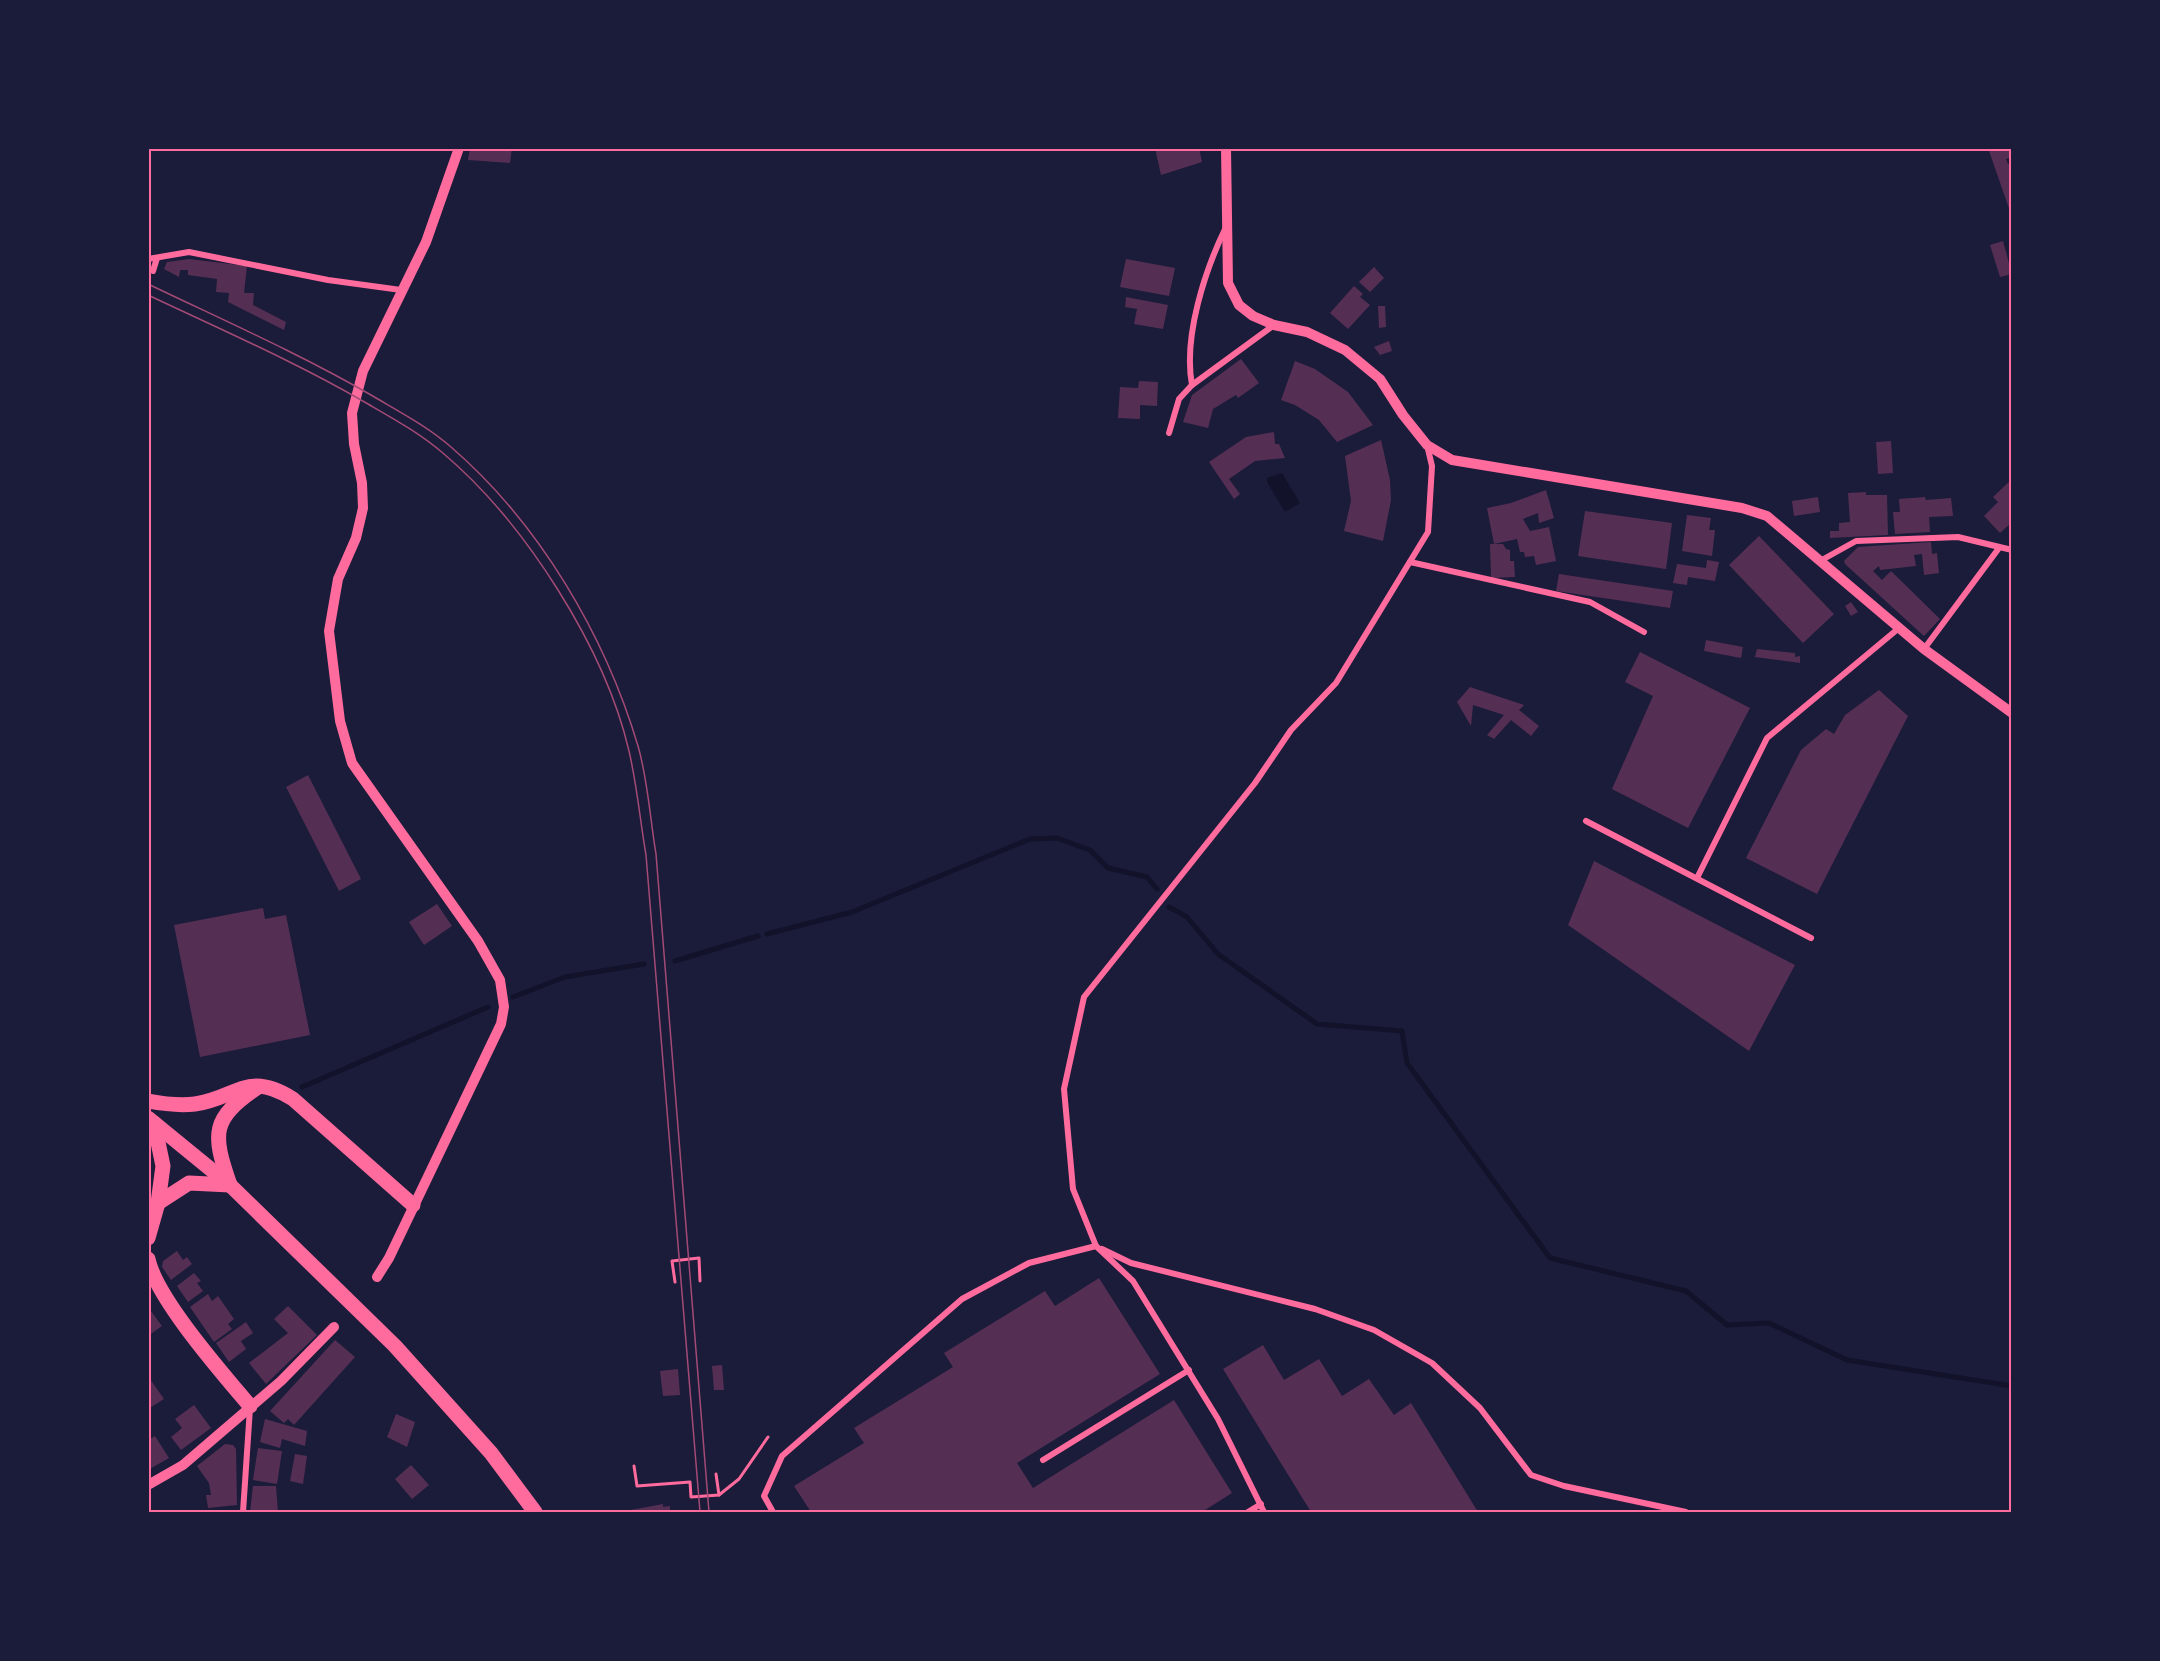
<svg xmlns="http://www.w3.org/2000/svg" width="2160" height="1661" font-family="'Noto Serif',serif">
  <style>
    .water { fill: #12122b }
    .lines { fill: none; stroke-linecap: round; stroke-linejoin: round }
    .stream { stroke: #12122b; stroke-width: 5 }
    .building { fill: #542f53 }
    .path { stroke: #ff6b9d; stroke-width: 3 }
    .minor { stroke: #ff6b9d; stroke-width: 6 }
    .tertiary { stroke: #ff6b9d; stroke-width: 10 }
    .primary { stroke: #ff6b9d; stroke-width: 15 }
    .tram { stroke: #a44b75; stroke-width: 1.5 }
    .neatline { fill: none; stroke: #ff6b9d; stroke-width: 2 }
  </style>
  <rect width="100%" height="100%" fill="#1b1b3a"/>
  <!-- water -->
  <path class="water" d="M1282 473 1300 503 1285 512 1267 482V478Z"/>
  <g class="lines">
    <!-- stream -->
    <g class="stream">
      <path d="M1169 907 1187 917 1218 954 1317 1024 1402 1031 1407 1063 1550 1258 1686 1291 1727 1325 1769 1323 1847 1360 2012 1386"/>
      <path d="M767 934 852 912 1030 839 1057 838 1090 850 1108 868 1147 877 1157 889"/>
      <path d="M675 961 758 936"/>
      <path d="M513 997 565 977 644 964"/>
      <path d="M302 1087 488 1007"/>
    </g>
  </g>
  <!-- building -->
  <g class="building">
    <path d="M470 148H512L510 163 468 160Z"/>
    <path d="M1155 148H1199L1202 162 1161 175Z"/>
    <path d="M1988 148H2012V157L2006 159 2008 164 2012 163V217Z"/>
    <path d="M2003 241 2012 274 2000 277 1990 245Z"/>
    <path d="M189 259 247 266 244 293H254L253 305 286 322 284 330 228 302 229 293 216 292 217 279 188 275V270H180L179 277 164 269 167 262Z"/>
    <path d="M1126 259 1175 268 1169 296 1120 287Z"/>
    <path d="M1374 267 1384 278 1370 292 1359 282Z"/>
    <path d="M1354 286 1363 294 1360 297 1370 305 1348 329 1330 313Z"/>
    <path d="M1126 297 1168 305 1163 329 1134 324 1137 309 1125 307Z"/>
    <path d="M1378 306H1385L1386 327 1379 328Z"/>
    <path d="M1389 341 1392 351 1380 355 1374 347Z"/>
    <path d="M1241 359 1259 383 1238 398 1236 395 1213 409 1208 428 1183 422 1192 395Z"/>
    <path d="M1295 361 1315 369 1348 392 1373 425 1337 442 1319 420 1295 405 1281 400Z"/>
    <path d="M1139 381 1158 382 1157 406 1140 405V419L1118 418 1120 387 1138 388Z"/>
    <path d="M1274 432 1275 444H1279L1285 458 1255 461 1229 479 1240 494 1234 499 1209 462 1246 437Z"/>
    <path d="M1381 440 1390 480 1391 500 1383 541 1344 531 1351 501 1345 456Z"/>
    <path d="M1891 441 1893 473 1878 474 1876 442Z"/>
    <path d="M2012 479V522L2000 533 1984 516 1998 502 1993 497Z"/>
    <path d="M1546 490 1554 518 1539 523 1538 513 1523 519 1530 531 1549 527 1556 561 1536 565 1534 556 1525 557 1524 552H1520L1517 539 1494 544 1487 508 1511 503Z"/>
    <path d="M1866 492V495H1887L1888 535 1830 538V531H1839V523L1850 522 1848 493Z"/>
    <path d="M1818 497 1820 512 1794 516 1792 501Z"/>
    <path d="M1925 497 1926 500 1951 498 1953 516 1929 517 1930 532 1895 534 1893 512H1900L1899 499Z"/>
    <path d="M1585 511 1672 523 1666 569 1578 556Z"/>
    <path d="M1687 515 1711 518 1709 530H1715L1712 556 1682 551Z"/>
    <path d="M1759 536 1834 614 1803 643 1729 565Z"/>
    <path d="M1931 542 1932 554 1937 553 1939 573 1924 575 1922 554 1914 555 1916 566 1880 570 1879 566 1873 571 1882 580 1891 571 1940 619 1924 636 1845 564 1844 561 1858 547Z"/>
    <path d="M1490 544H1503L1506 549 1510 550V561H1514L1515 577 1491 578Z"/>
    <path d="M1707 560 1719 562 1715 581 1688 577 1687 585 1673 583 1677 564 1706 568Z"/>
    <path d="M1559 574 1673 591 1670 608 1556 591Z"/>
    <path d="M1851 602 1858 612 1851 616 1845 606Z"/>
    <path d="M1706 640 1743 647 1741 658 1704 651Z"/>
    <path d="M1757 649 1795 653V657L1800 656V663L1755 657Z"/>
    <path d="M1640 652 1750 708 1688 828 1612 789 1653 696 1625 682Z"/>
    <path d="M1470 687 1524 705 1519 710 1539 726 1531 736 1511 720 1494 739 1487 735 1504 715 1473 705 1471 726 1457 702Z"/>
    <path d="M1879 690 1908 716 1817 894 1746 858 1801 750 1826 729 1834 734 1845 715Z"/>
    <path d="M308 775 361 879 339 891 286 787Z"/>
    <path d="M1594 861 1795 965 1749 1051 1568 925Z"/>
    <path d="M437 904 452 926 424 945 409 922Z"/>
    <path d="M263 908 265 919 286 915 310 1035 200 1057 174 925Z"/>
    <path d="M177 1251 183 1260 187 1257 192 1264 171 1280 162 1267 163 1261Z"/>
    <path d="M194 1273 201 1281 197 1283 203 1291 188 1302 177 1286Z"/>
    <path d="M1099 1278 1160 1374 1017 1463 1033 1488 1174 1400 1232 1493 1202 1512H811L794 1486 864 1443 854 1428 953 1367 944 1353 1045 1291 1055 1306Z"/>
    <path d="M208 1294 212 1301 218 1296 234 1319 228 1324 232 1329 214 1342 190 1307Z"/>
    <path d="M288 1306 317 1335 266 1384 249 1363 288 1333 274 1319Z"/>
    <path d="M148 1307 162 1326 148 1336Z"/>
    <path d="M246 1322 253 1333 241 1341 246 1349 229 1362 216 1343Z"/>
    <path d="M335 1340 355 1357 294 1425 288 1419 284 1423 270 1411Z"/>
    <path d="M1263 1345 1284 1380 1319 1359 1342 1396 1369 1379 1394 1415 1411 1403 1478 1512H1311L1223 1369Z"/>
    <path d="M722 1365 724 1390H714L712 1366Z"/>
    <path d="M678 1369 680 1395 663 1396 660 1371Z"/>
    <path d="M148 1376 164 1399 148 1409Z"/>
    <path d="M194 1405 211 1428 181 1450 171 1437 182 1428 175 1419Z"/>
    <path d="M396 1414 415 1422 407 1447 387 1437Z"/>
    <path d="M265 1419 307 1431 305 1446 282 1439 280 1448 260 1442Z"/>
    <path d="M155 1436 169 1458 148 1470V1440Z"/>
    <path d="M225 1444 233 1445 236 1449 237 1505 208 1508 206 1495H211L209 1483 197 1466Z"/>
    <path d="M258 1448 282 1451 277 1484 253 1480Z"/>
    <path d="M295 1454 307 1456 303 1484 290 1481Z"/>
    <path d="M411 1465 429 1485 412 1499 395 1479Z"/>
    <path d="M253 1486H276L278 1512H250Z"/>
    <path d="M663 1504V1507L670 1506V1512H620Z"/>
  </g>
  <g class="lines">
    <!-- path -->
    <g class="path">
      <path d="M675 1282 672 1261 699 1258 700 1281"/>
      <path d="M634 1466 637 1486 690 1482 691 1497 719 1495 739 1479 768 1437"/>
      <path d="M716 1474 719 1495"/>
    </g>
    <!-- minor -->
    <g class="minor">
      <path d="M148 259 189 252 328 280 401 290"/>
      <path d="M153 271 157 258"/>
      <path d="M1192 385C1183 337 1205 270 1226 227"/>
      <path d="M1169 433 1179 399 1192 385 1274 325"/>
      <path d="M1820 561 1856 541 1958 537 2012 550"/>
      <path d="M1410 562 1590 602 1644 632"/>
      <path d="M1924 649 1999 548"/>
      <path d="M1586 821 1811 938"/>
      <path d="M1697 878 1767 738 1899 628"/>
      <path d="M1102 1249 1131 1263 1315 1309 1374 1330 1432 1363 1480 1408 1531 1475 1564 1486 1686 1512"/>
      <path d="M1043 1460 1189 1370"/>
      <path d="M243 1512 250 1408"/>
      <path d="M773 1512 764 1496 782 1456 962 1299 1029 1263 1096 1246"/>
      <path d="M1248 1512 1261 1504"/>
      <path d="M1264 1512 1218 1419 1133 1281 1096 1246 1073 1189 1064 1089 1084 997 1255 783 1291 730 1336 683 1428 532 1432 466 1427 445"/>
    </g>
    <!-- tertiary -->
    <g class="tertiary">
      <path d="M1226 148 1228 283 1239 305 1253 316 1274 325 1307 332 1345 350 1380 379 1403 415 1427 445 1452 460 1742 508 1767 516 1924 649 2012 713"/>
      <path d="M377 1277 389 1258 501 1024 504 1007 500 980 478 941 352 763 340 721 329 631 338 579 356 538 363 508 362 483 354 444 352 413 363 371 426 242 459 148"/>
      <path d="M148 1485 183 1465 281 1381 334 1327"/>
    </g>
    <!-- primary -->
    <g class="primary">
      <path d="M148 1101C164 1104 179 1106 195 1104 237 1098 247 1070 293 1099L413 1205"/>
      <path d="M148 1118 230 1185 395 1346 491 1453 535 1512"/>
      <path d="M158 1203 189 1183 230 1185C212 1133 211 1119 258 1087"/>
      <path d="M148 1238 158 1203 163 1166 154 1123"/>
      <path d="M148 1259C156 1298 223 1374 250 1406"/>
    </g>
    <!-- tram -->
    <g class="tram">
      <path d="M148 284C223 320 300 354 371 395 398 411 427 426 451 447 539 523 605 635 638 746 648 780 650 819 656 854L709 1512"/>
      <path d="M148 295C222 330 298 363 368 404 394 419 421 434 444 454 525 523 605 648 629 751 637 785 640 820 646 855L700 1512"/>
    </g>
  </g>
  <!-- border -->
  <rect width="2160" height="1661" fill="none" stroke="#1b1b3a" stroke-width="300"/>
  <rect x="150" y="150" width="1860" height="1361" class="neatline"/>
</svg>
